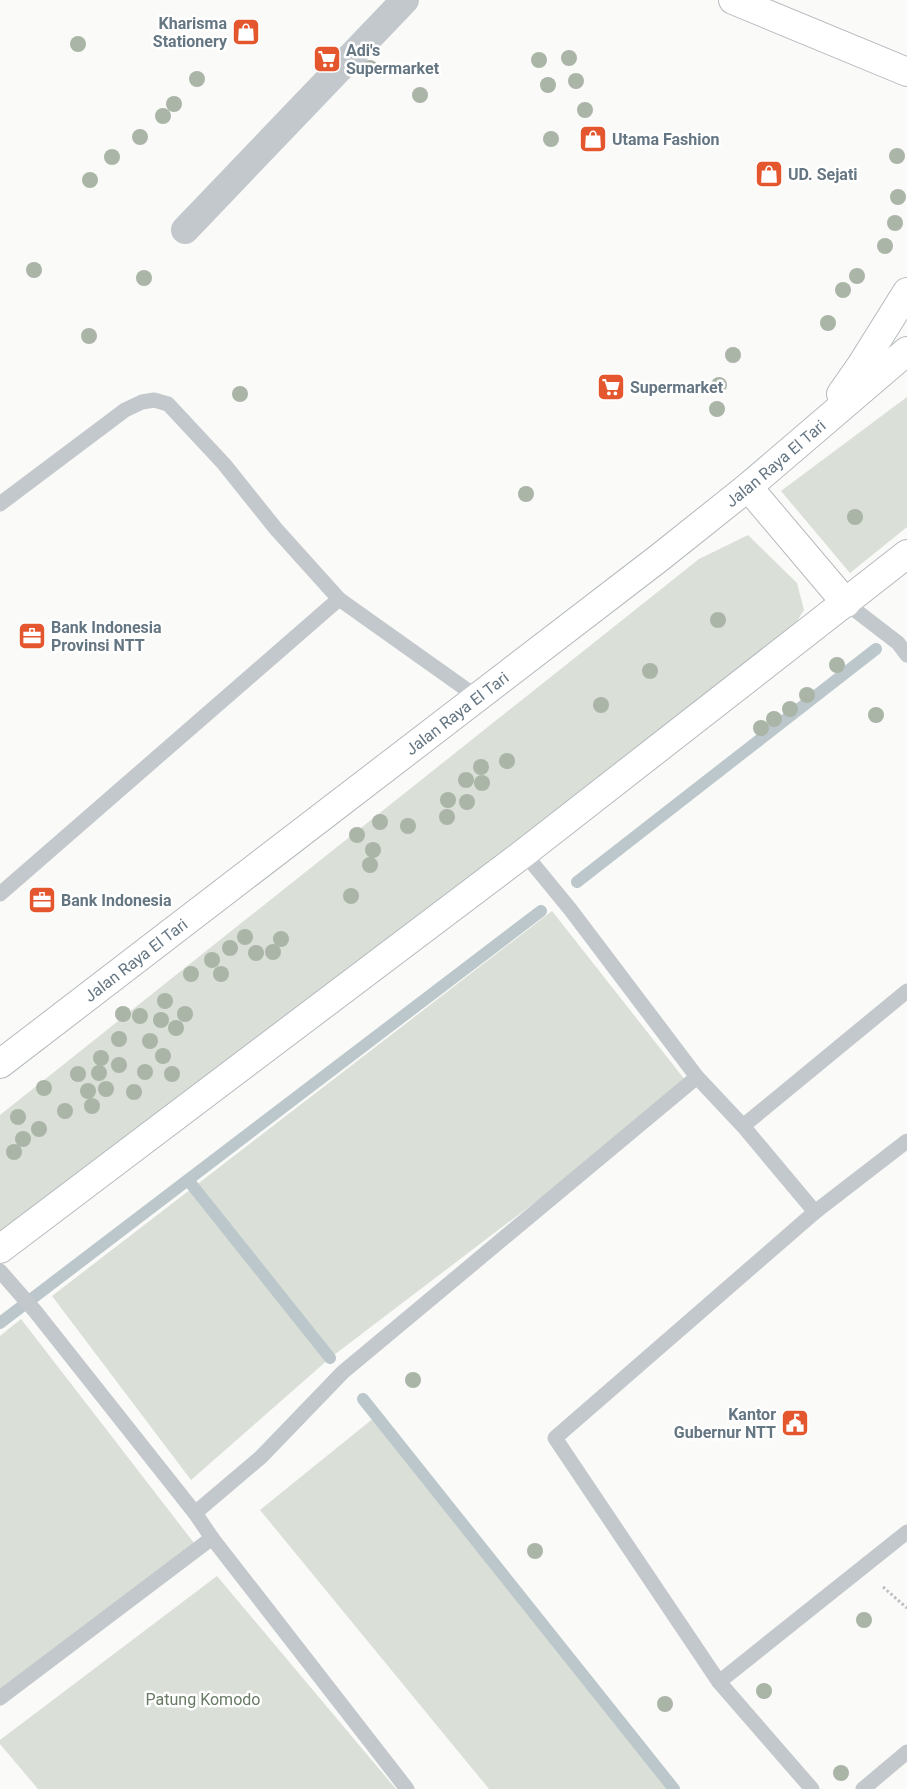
<svg xmlns="http://www.w3.org/2000/svg" width="907" height="1789" font-family="Roboto,sans-serif">
  <style>
    .green { fill: #dadfd7 }
    .lines { fill: none; stroke-linecap: round; stroke-linejoin: round }
    .stream { stroke: #bbc7cb; stroke-width: 12 }
    .primary-casing { stroke: #b5babe; stroke-width: 30 }
    .path { stroke: #bbbfc2; stroke-width: 3; stroke-dasharray: 2.5 2.5; stroke-linecap: butt }
    .service { stroke: #c3c8cc; stroke-width: 15 }
    .minor { stroke: #c3c8cc; stroke-width: 28 }
    .primary { stroke: #fff; stroke-width: 28 }
    .tree { fill: #aab4a7 }
    .labels { text-anchor: middle; dominant-baseline: central; stroke-width: 5; stroke-linejoin: round; paint-order: stroke }
    .poi-label { font-size: 16px; font-weight: bold; fill: #657683; stroke: #fff; text-anchor: start }
    .street-label { font-size: 16px; fill: #657683; stroke: #fff }
    .park-label { font-size: 16px; fill: #687a64; stroke: #fff }
  </style>
  <rect width="100%" height="100%" fill="#fafaf8"/>
  <!-- green -->
  <g class="green">
    <path d="M907 397V527L850 573 781 491Z"/>
    <path d="M748 535 797 583 804 610 792 629 0 1238V1115L699 559Z"/>
    <path d="M552 911 689 1085 330 1358 191 1480 52 1296Z"/>
    <path d="M21 1319 194 1543 0 1706V1336Z"/>
    <path d="M375 1417 680 1789H489L260 1510Z"/>
    <path d="M217 1576 396 1789H38L0 1744V1740Z"/>
  </g>
  <g class="lines">
    <!-- stream -->
    <g class="stream">
      <path d="M577 882 876 649"/>
      <path d="M188 1180 330 1358"/>
      <path d="M0 1323 541 911"/>
      <path d="M363 1399 674 1789"/>
    </g>
    <!-- primary casing -->
    <g class="primary-casing">
      <g id="primary">
        <path d="M733 0 907 72"/>
        <path d="M841 394 862 364 907 292"/>
        <path d="M748 487 846 603"/>
        <path id="s1" d="M0 1064 659 558 748 487 907 351"/>
        <path d="M0 1249 524 853 907 554"/>
      </g>
    </g>
    <!-- path -->
    <path class="path" d="M883 1587 907 1608"/>
    <!-- service -->
    <g class="service">
      <path d="M0 504 125 410 142 402 154 400 168 404 224 464 276 529 339 599 477 697"/>
      <path d="M846 603 898 643 907 655"/>
      <path d="M524 853 570 909 697 1077 743 1126 815 1212"/>
      <path d="M0 894 339 599"/>
      <path d="M743 1126 907 991"/>
      <path d="M907 1141 815 1212 555 1438 719 1682 907 1532"/>
      <path d="M0 1271 35 1311 195 1513 212 1538 0 1698"/>
      <path d="M195 1513 261 1457 343 1372 697 1077"/>
      <path d="M212 1538 407 1789"/>
      <path d="M719 1682 812 1789"/>
      <path d="M863 1789 907 1752"/>
    </g>
    <!-- minor -->
    <path class="minor" d="M185 230 405 0"/>
    <!-- primary -->
    <use href="#primary" class="primary"/>
  </g>
  <!-- trees -->
  <g class="tree">
    <circle cx="78" cy="44" r="8"/>
    <circle cx="569" cy="58" r="8"/>
    <circle cx="539" cy="60" r="8"/>
    <circle cx="370" cy="68" r="8"/>
    <circle cx="197" cy="79" r="8"/>
    <circle cx="576" cy="81" r="8"/>
    <circle cx="548" cy="85" r="8"/>
    <circle cx="420" cy="95" r="8"/>
    <circle cx="174" cy="104" r="8"/>
    <circle cx="585" cy="110" r="8"/>
    <circle cx="163" cy="116" r="8"/>
    <circle cx="140" cy="137" r="8"/>
    <circle cx="551" cy="139" r="8"/>
    <circle cx="897" cy="156" r="8"/>
    <circle cx="112" cy="157" r="8"/>
    <circle cx="90" cy="180" r="8"/>
    <circle cx="898" cy="197" r="8"/>
    <circle cx="895" cy="223" r="8"/>
    <circle cx="885" cy="246" r="8"/>
    <circle cx="34" cy="270" r="8"/>
    <circle cx="857" cy="276" r="8"/>
    <circle cx="144" cy="278" r="8"/>
    <circle cx="843" cy="290" r="8"/>
    <circle cx="828" cy="323" r="8"/>
    <circle cx="89" cy="336" r="8"/>
    <circle cx="733" cy="355" r="8"/>
    <circle cx="719" cy="385" r="8"/>
    <circle cx="240" cy="394" r="8"/>
    <circle cx="717" cy="409" r="8"/>
    <circle cx="526" cy="494" r="8"/>
    <circle cx="855" cy="517" r="8"/>
    <circle cx="718" cy="620" r="8"/>
    <circle cx="837" cy="665" r="8"/>
    <circle cx="650" cy="671" r="8"/>
    <circle cx="807" cy="695" r="8"/>
    <circle cx="601" cy="705" r="8"/>
    <circle cx="790" cy="709" r="8"/>
    <circle cx="876" cy="715" r="8"/>
    <circle cx="774" cy="719" r="8"/>
    <circle cx="761" cy="728" r="8"/>
    <circle cx="507" cy="761" r="8"/>
    <circle cx="481" cy="767" r="8"/>
    <circle cx="466" cy="780" r="8"/>
    <circle cx="482" cy="783" r="8"/>
    <circle cx="448" cy="800" r="8"/>
    <circle cx="467" cy="802" r="8"/>
    <circle cx="447" cy="817" r="8"/>
    <circle cx="380" cy="822" r="8"/>
    <circle cx="408" cy="826" r="8"/>
    <circle cx="357" cy="835" r="8"/>
    <circle cx="373" cy="850" r="8"/>
    <circle cx="370" cy="865" r="8"/>
    <circle cx="351" cy="896" r="8"/>
    <circle cx="245" cy="937" r="8"/>
    <circle cx="281" cy="939" r="8"/>
    <circle cx="230" cy="948" r="8"/>
    <circle cx="273" cy="952" r="8"/>
    <circle cx="256" cy="953" r="8"/>
    <circle cx="212" cy="960" r="8"/>
    <circle cx="191" cy="974" r="8"/>
    <circle cx="221" cy="974" r="8"/>
    <circle cx="165" cy="1001" r="8"/>
    <circle cx="123" cy="1014" r="8"/>
    <circle cx="185" cy="1014" r="8"/>
    <circle cx="140" cy="1016" r="8"/>
    <circle cx="161" cy="1020" r="8"/>
    <circle cx="176" cy="1028" r="8"/>
    <circle cx="119" cy="1039" r="8"/>
    <circle cx="150" cy="1041" r="8"/>
    <circle cx="163" cy="1056" r="8"/>
    <circle cx="101" cy="1058" r="8"/>
    <circle cx="119" cy="1065" r="8"/>
    <circle cx="145" cy="1072" r="8"/>
    <circle cx="99" cy="1073" r="8"/>
    <circle cx="78" cy="1074" r="8"/>
    <circle cx="172" cy="1074" r="8"/>
    <circle cx="44" cy="1088" r="8"/>
    <circle cx="106" cy="1089" r="8"/>
    <circle cx="88" cy="1091" r="8"/>
    <circle cx="134" cy="1092" r="8"/>
    <circle cx="92" cy="1106" r="8"/>
    <circle cx="65" cy="1111" r="8"/>
    <circle cx="18" cy="1117" r="8"/>
    <circle cx="39" cy="1129" r="8"/>
    <circle cx="23" cy="1139" r="8"/>
    <circle cx="14" cy="1152" r="8"/>
    <circle cx="413" cy="1380" r="8"/>
    <circle cx="535" cy="1551" r="8"/>
    <circle cx="864" cy="1620" r="8"/>
    <circle cx="764" cy="1691" r="8"/>
    <circle cx="665" cy="1704" r="8"/>
    <circle cx="841" cy="1773" r="8"/>
  </g>
  <!-- icons -->
  <defs>
    <g id="shop-square" transform="scale(1.4375)"><rect x="-9" y="-9" width="18" height="18" rx="4" fill="#e4572e" stroke="#fff"/><path d="M-5-2.5h2.3a2.7 3.5 0 0 1 5.4 0H5L5.5 6h-11ZM-1.5-2.5h3a1.5 2.3 0 0 0-3 0Z" fill="#fff"/></g>
    <g id="supermarket-square" transform="scale(1.4375)"><rect x="-9" y="-9" width="18" height="18" rx="4" fill="#e4572e" stroke="#fff"/><path d="M-6-5.5h2.5l.6 2H6L4.5 2H-2.5L-4.4-4H-6ZM-1.5 3.2a1.3 1.3 0 1 0 .1 0ZM3 3.2a1.3 1.3 0 1 0 .1 0Z" fill="#fff"/></g>
    <g id="office-square" transform="scale(1.4375)"><rect x="-9" y="-9" width="18" height="18" rx="4" fill="#e4572e" stroke="#fff"/><path d="M-6-3h4V-5.5h4V-3h4V5H-6ZM-1-4.5V-3h2v-1.5ZM-6 0V1H6V0Z" fill="#fff"/></g>
    <g id="civic-square" transform="scale(1.4375)"><rect x="-9" y="-9" width="18" height="18" rx="4" fill="#e4572e" stroke="#fff"/><path d="M-.6-6.5H3V-4.5H.6V-3L4-1V1h2V6H-6V1h2V-1L-.6-3ZM-1.2 2.5V6h2.4V2.5Z" fill="#fff"/></g>
  </defs>
  <g fill-rule="evenodd">
    <use href="#shop-square" x="246" y="32"/>
    <use href="#supermarket-square" x="327" y="59"/>
    <use href="#shop-square" x="593" y="139"/>
    <use href="#shop-square" x="769" y="174"/>
    <use href="#supermarket-square" x="611" y="387"/>
    <use href="#office-square" x="32" y="636"/>
    <use href="#office-square" x="42" y="900"/>
    <use href="#civic-square" x="795" y="1423"/>
  </g>
  <g class="labels">
    <!-- poi labels -->
    <g class="poi-label">
      <text x="227" y="23" text-anchor="end">Kharisma<tspan x="227" dy="18">Stationery</tspan></text>
      <text x="346" y="50">Adi's<tspan x="346" dy="18">Supermarket</tspan></text>
      <text x="612" y="139">Utama Fashion</text>
      <text x="788" y="174">UD. Sejati</text>
      <text x="630" y="387">Supermarket</text>
      <text x="51" y="627">Bank Indonesia<tspan x="51" dy="18">Provinsi NTT</tspan></text>
      <text x="61" y="900">Bank Indonesia</text>
      <text x="776" y="1414" text-anchor="end">Kantor<tspan x="776" dy="18">Gubernur NTT</tspan></text>
    </g>
    <!-- street labels -->
    <g class="street-label">
      <text stroke="none"><textPath href="#s1" startOffset="981">Jalan Raya El Tari</textPath></text>
      <text stroke="none"><textPath href="#s1" startOffset="576">Jalan Raya El Tari</textPath></text>
      <text stroke="none"><textPath href="#s1" startOffset="171">Jalan Raya El Tari</textPath></text>
    </g>
    <!-- park labels -->
    <g class="park-label">
      <text x="203" y="1699">Patung Komodo</text>
    </g>
  </g>
</svg>
